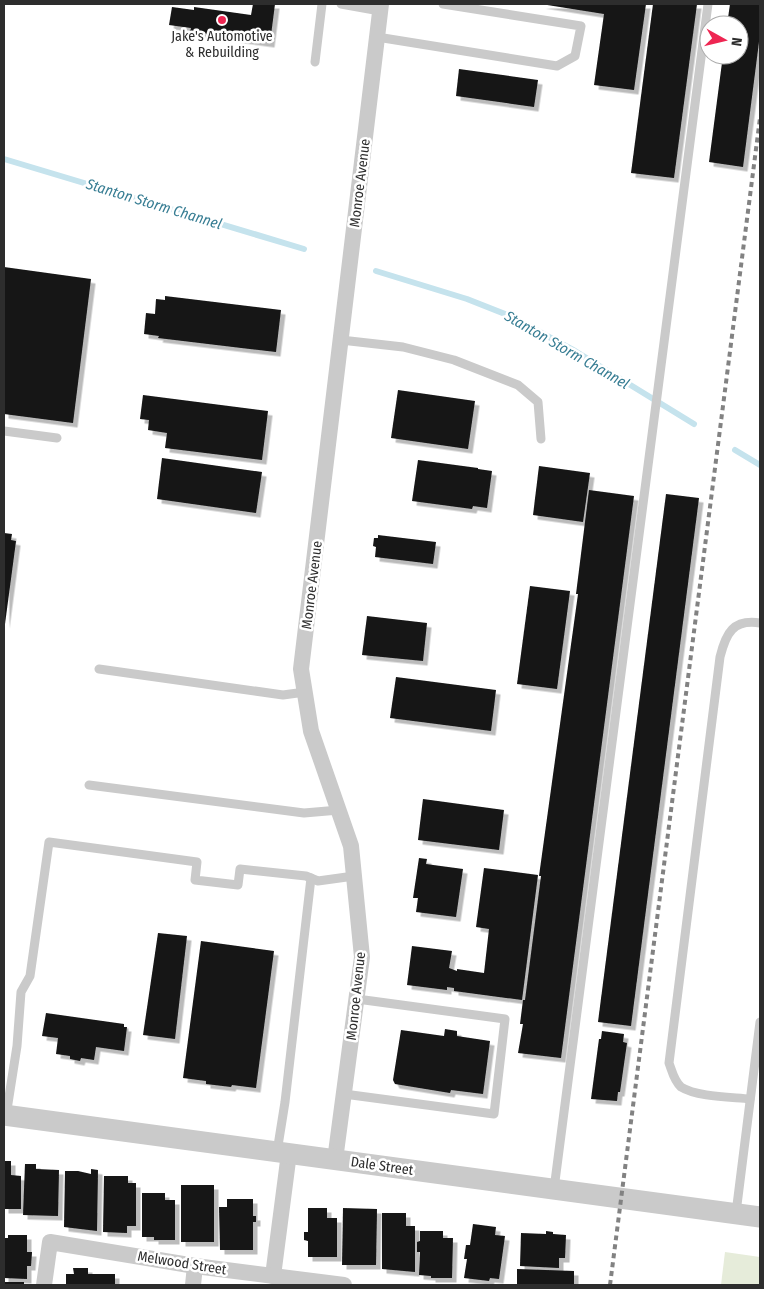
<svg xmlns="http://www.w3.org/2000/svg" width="764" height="1289" font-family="'Fira Sans Condensed',sans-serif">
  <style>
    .green { fill: #e6ecda }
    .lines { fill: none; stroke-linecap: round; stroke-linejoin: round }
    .stream { stroke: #c5e3ed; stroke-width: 6 }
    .building { fill: #141414; filter: url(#shadow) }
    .service { stroke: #cacaca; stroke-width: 9 }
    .minor { stroke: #cacaca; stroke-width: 16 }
    .tertiary { stroke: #cacaca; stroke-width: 21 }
    .rail { stroke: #828282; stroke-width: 4; stroke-dasharray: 5 4; stroke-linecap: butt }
    .poi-dot { fill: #ee2652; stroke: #fff; stroke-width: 2 }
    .labels { text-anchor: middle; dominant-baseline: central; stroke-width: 5; stroke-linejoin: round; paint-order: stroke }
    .poi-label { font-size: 14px; fill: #2d2d2d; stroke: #fff }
    .street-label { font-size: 14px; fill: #2d2d2d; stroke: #fff }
    .water-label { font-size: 15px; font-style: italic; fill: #377d93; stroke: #fff }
  </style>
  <defs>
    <filter id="shadow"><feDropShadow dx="4.5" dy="4.5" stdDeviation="0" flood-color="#0004"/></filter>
  </defs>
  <rect width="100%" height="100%" fill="#fff"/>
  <!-- green -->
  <path class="green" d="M725 1252 760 1257V1285H721Z"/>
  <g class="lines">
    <!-- stream -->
    <g class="stream">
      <path d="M4 159 304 249"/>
      <path d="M376 271 467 299 510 316 575 351 694 424"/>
      <path d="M735 450 760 465"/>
    </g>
  </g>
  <!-- building -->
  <g class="building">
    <path d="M253 4H275L270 43 190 32 191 28 169 25 172 7 194 10V7L251 15Z"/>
    <path d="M541 4H646L634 90 594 85 604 14Z"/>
    <path d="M653 4H697L674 178 631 173Z"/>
    <path d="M730 4H760V34L743 167 709 162 723 55H739V25H727Z"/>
    <path d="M459 69 538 80 534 107 456 96Z"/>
    <path d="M4 267 91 279 73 423 4 414Z"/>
    <path d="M165 296 281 310 276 352 158 338 159 336 144 334 146 313 155 314 156 299 165 300Z"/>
    <path d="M398 390 475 401 468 449 391 438Z"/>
    <path d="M143 395 268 411 262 460 165 448 167 433 148 430 149 420 140 419Z"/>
    <path d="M162 458 262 472 256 513 157 499Z"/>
    <path d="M418 460 478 468V469L492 471 487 508 473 506 472 509 412 501Z"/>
    <path d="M539 466 590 473 583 522 533 515Z"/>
    <path d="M589 490 634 496 561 1058 518 1053 523 1024H520L523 1000H525L541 876H539L578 594H576Z"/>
    <path d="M666 494 699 498 631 1026 598 1022Z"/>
    <path d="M4 533 12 534 11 540 16 541 5 624Z"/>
    <path d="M378 535 436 542 433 564 375 557 376 547 373 546 374 538H378Z"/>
    <path d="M530 586 570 591 557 689 517 684Z"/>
    <path d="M367 616 427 623 423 661 362 655Z"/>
    <path d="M396 677 496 690 491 731 390 718Z"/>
    <path d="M423 799 504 810 499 850 418 840Z"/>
    <path d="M419 858 427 859 426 864 463 869 456 917 416 912 418 898H413Z"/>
    <path d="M484 868 538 875 522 1000 454 991V988L447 987V990L407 985 412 946 452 951 449 968 457 971V969L484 973 489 929 476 927Z"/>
    <path d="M158 933 187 936 175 1039 143 1035Z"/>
    <path d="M201 941 274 951 256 1088 232 1085 231 1087 206 1084V1081L183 1078Z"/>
    <path d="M46 1013 124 1024V1027H127L124 1051 96 1047 94 1060 81 1058 80 1061 70 1059V1056L56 1054 58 1038 42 1036Z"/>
    <path d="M445 1029 457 1031V1036L490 1041 483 1094 451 1090 450 1093 395 1084 393 1080 401 1030 444 1036Z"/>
    <path d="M602 1031 624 1034 623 1042 627 1043 620 1092H618L617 1101 591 1099 599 1039H601Z"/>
    <path d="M4 1161H11V1175L21 1176V1209H4Z"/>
    <path d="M25 1164H36V1169L59 1170 58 1216 23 1215Z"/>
    <path d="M91 1169 98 1170 97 1231 64 1227 65 1171H78L91 1174Z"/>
    <path d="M104 1176H128V1183H136V1226H127V1233L103 1232Z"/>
    <rect x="181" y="1185" width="33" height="57"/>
    <path d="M142 1193H165V1200H175V1240H154V1237H142Z"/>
    <path d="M227 1199H253V1216H256V1222H253V1250H220L219 1207H227Z"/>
    <path d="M308 1208H327V1218H337V1257H308V1241L304 1240V1232H308Z"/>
    <path d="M343 1208 377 1209 376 1265H342Z"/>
    <path d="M382 1213H406V1226H415V1272L382 1269Z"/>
    <path d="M473 1224 496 1227 495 1235 505 1236 499 1279 490 1278 489 1281 464 1278 467 1259H464L466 1245H470Z"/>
    <path d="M420 1231H443V1238H453L452 1278H431V1276L419 1275 420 1252H417V1242L420 1241Z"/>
    <path d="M546 1231 553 1232V1234L566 1235 565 1258H559V1268L520 1266 521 1233 546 1234Z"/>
    <path d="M8 1235H27V1252H32L31 1266H27V1279L4 1278V1252L5 1238H8Z"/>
    <path d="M73 1268H88V1274H115V1285H66V1274H74Z"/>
    <path d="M517 1269 574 1271V1285H517Z"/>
    <rect x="4" y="1282" width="20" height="3"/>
  </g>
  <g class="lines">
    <!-- service -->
    <g class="service">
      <path d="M341 4 380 11"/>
      <path d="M377 37 557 66 575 56 581 26 443 4"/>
      <path d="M315 62 322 4"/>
      <path d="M341 340 403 347 454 360 518 385 538 402 541 439"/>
      <path d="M4 431 57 438"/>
      <path d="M99 669 283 695 305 692"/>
      <path d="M89 785 304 813 339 810"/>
      <path d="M344 1094 494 1114 505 1019 357 999"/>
      <path d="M750 1099C731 1097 697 1097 681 1087 674 1081 672 1071 669 1063L720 657C726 633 733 619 760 623"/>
      <path d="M6 1116 17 1046 21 992 30 976 49 842 197 862 195 880 238 885 240 869 306 876 318 881 354 876"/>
      <path d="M277 1152 285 1102 311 878"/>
      <path d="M554 1189 708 4"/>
      <path d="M736 1213 760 1022"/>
    </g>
    <!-- minor -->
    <g class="minor">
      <path d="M335 1160 362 957 351 846 311 731 301 669 381 4"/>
      <path d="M273 1276 289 1153"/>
      <path d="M44 1285 50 1242 195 1266 344 1285"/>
      <path d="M193 1285 195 1266"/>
    </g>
    <!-- tertiary -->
    <path class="tertiary" d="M4 1115 760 1217"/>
    <!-- rail -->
    <path class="rail" d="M610 1285 760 118"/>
  </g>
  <!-- markers -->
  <circle class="poi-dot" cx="222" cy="20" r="5"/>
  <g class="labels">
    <!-- poi labels -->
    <g class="poi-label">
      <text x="222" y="36">Jake's Automotive<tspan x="222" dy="16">&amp; Rebuilding</tspan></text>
    </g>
    <!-- street labels -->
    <g class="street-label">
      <text transform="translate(360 183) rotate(-83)">Monroe Avenue</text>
      <text transform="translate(312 585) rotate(-83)">Monroe Avenue</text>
      <text transform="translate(356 996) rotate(-84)">Monroe Avenue</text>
      <text transform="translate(382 1166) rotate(8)">Dale Street</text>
      <text transform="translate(182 1263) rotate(9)">Melwood Street</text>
    </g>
    <!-- water labels -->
    <g class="water-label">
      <text transform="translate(154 204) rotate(17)">Stanton Storm Channel</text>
      <text transform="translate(567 350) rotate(30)">Stanton Storm Channel</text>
    </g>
  </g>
  <!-- border -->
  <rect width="764" height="1289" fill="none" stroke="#2d2d2d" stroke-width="10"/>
  <!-- north arrow -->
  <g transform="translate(724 40) rotate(98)"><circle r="24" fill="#ffffff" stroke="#ababab"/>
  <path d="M0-4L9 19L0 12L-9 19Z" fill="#ee2652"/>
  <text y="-8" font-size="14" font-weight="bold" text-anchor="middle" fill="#2d2d2d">N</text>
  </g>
</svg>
